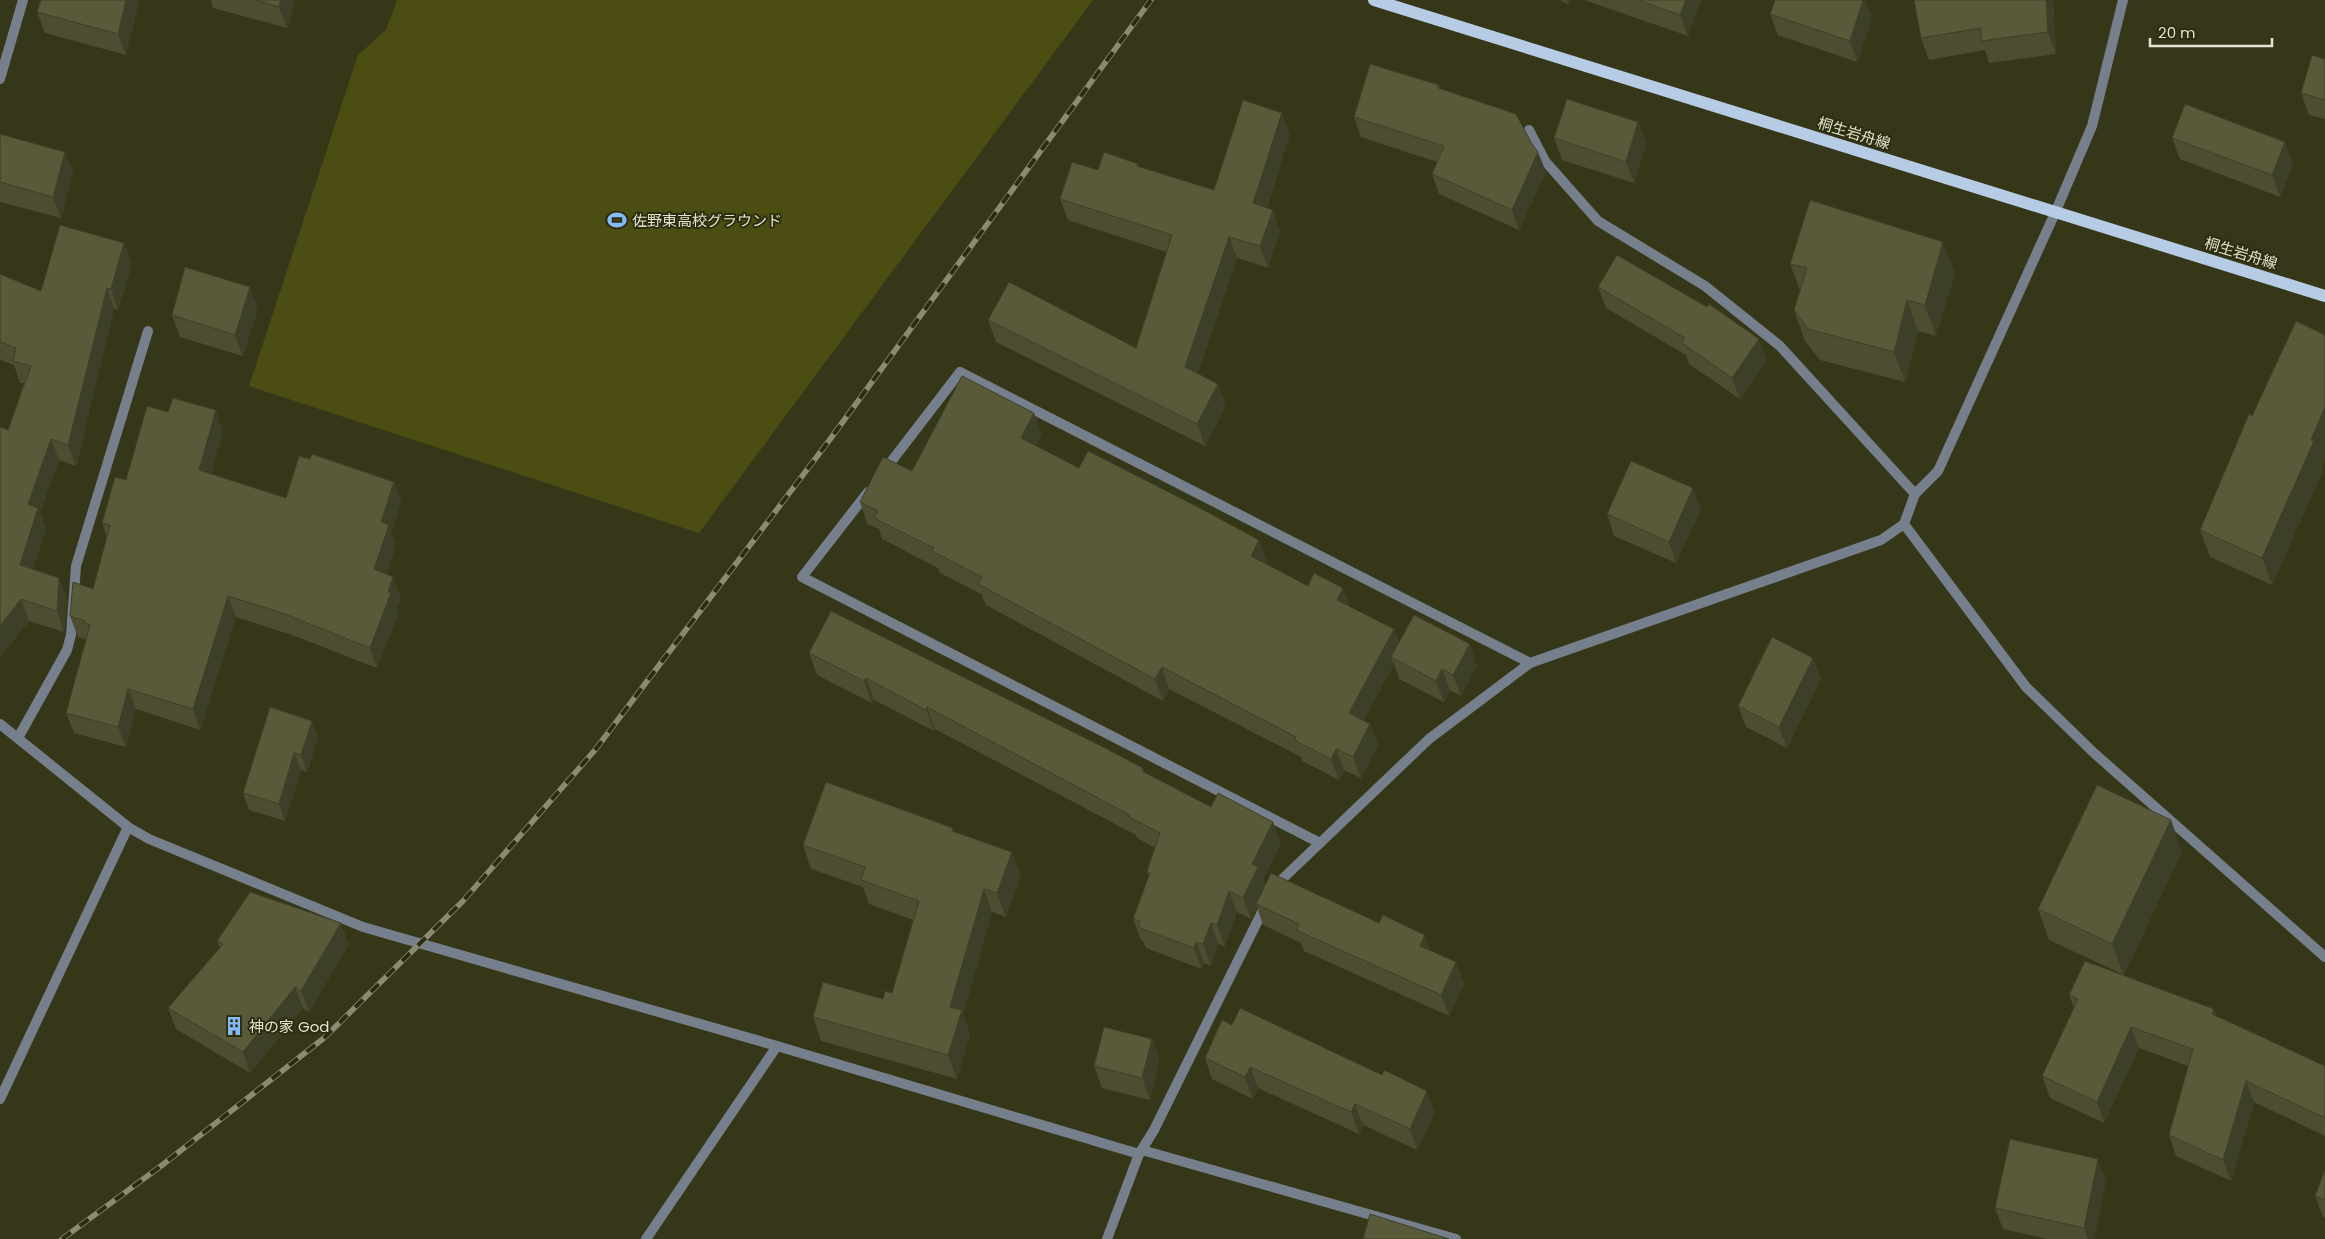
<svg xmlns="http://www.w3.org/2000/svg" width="2325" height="1239" font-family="Poppins,'Noto Sans JP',sans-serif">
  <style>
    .green { fill: #4c4d12 }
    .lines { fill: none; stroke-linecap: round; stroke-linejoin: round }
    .lane { stroke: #76808c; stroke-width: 10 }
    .street { stroke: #76808c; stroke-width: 10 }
    .primary { stroke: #b6cce4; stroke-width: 12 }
    .rail-casing { stroke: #8a8b73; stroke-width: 5.5 }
    .rail { stroke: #2c2d0d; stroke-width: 4; stroke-dasharray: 11; stroke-linecap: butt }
    .wall { fill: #4c4d31 }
    .shaded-wall { fill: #3e3f28 }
    .building { fill: #585a39; stroke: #3e3f28 }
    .labels { text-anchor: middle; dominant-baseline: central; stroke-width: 4; stroke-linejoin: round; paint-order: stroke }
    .street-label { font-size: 15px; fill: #e2e3d1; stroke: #2c2d0d }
    .poi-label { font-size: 15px; fill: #e2e3d1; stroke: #2c2d0d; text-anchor: start }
  </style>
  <rect width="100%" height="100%" fill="#363718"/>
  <!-- green -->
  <path class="green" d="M397 0H1093L699 533 249 386 358 55 386 30Z"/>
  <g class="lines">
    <!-- lane -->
    <path class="lane" d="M0 79 23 0"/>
    <!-- street -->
    <g class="street">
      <path d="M2123 0 2092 126 2055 213 1938 471 1915 494 1904 524 2026 687 2094 753 2325 957"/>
      <path d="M1529 130 1545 161 1598 221 1705 286 1780 346 1915 494"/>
      <path d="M884 471 960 372 1530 663"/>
      <path d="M868 492 802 577 1320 843"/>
      <path d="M0 724 128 827 149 839 363 927 777 1046 1139 1154"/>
      <path d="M18 738 67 650 71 635 76 566 148 331"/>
      <path d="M1275 886 1429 739 1530 663 1881 540 1904 524"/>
      <path d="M0 1099 128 827"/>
      <path d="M1142 1150 1456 1239"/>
      <path d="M646 1239 777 1046"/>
      <path d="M1107 1239 1139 1154 1154 1130 1266 904"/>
    </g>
    <!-- primary -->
    <path class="primary" d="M1374 0 2325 296"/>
    <!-- rail casing -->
    <g class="rail-casing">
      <path id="rail" d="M62 1239 161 1166 324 1038 463 901 595 750 831 438 1151 0"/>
    </g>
    <!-- rail -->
    <use href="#rail" class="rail"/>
  </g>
  <!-- wall -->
  <g class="wall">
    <path d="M139 0 126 55 45 33 37 12Z"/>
    <path d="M211 0H295L287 28 213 8Z"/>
    <path d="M1560 0H1571L1569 5Z"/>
    <path d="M1584 0H1701L1688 36Z"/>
    <path d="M1775 0H1865L1872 18 1857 62 1778 35 1770 14Z"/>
    <path d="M2053 0 2056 54 1989 63 1985 50 1929 60 1921 38Z"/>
    <path d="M2325 59V119L2309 115 2301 93Z"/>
    <path d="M1439 85 1440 89 1546 172 1519 230 1439 194 1432 174 1437 162 1361 137 1354 117Z"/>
    <path d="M1638 122 1646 144 1634 183 1562 160 1554 138Z"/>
    <path d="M0 134 65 152 73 173 61 218 0 202Z"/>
    <path d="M1290 134 1267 208 1280 231 1268 268 1237 258 1198 373 1218 384 1226 406 1205 446 996 342 988 320 1136 348 1166 252 1068 220 1060 199 1098 170 1138 164 1139 167 1214 190Z"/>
    <path d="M2172 138 2293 163 2280 197 2180 159Z"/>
    <path d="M124 243 132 264 118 310 114 309 76 466 59 460 40 512 46 529 33 569 59 578 67 599 64 632 29 621 0 657V427L8 430 24 383H20L14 365 0 360V274L41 291Z"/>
    <path d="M1790 264 1955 273 1936 336 1918 331 1905 382 1820 360 1805 341 1794 310 1800 290Z"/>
    <path d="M1598 287 1767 360 1740 399 1689 364 1686 355 1606 308Z"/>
    <path d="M258 308 243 356 180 337 172 315Z"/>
    <path d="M2325 335V458L2322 465 2324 468 2272 585 2210 557 2200 530 2252 416Z"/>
    <path d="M223 431 211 474 286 498 310 459 394 482 401 502 391 532 396 545 386 574 401 598 397 608 399 613 377 668 292 635 236 617 200 730 136 709 126 747 74 733 66 713 86 640 78 637 70 616 93 589 107 537 102 523 126 480Z"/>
    <path d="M1042 434 1036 446 1079 468 1259 540 1267 561 1266 564 1308 586 1394 629 1399 643 1477 665 1461 696 1450 690 1444 702 1399 679 1394 664 1364 720 1370 724 1378 745 1361 778 1344 770 1339 780 1302 761 1301 757 1169 689 1163 701 986 605 981 594 940 573 938 568 882 539 879 529 867 524 860 502 912 471Z"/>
    <path d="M1701 509 1676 563 1614 536 1607 514Z"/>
    <path d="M809 653 1143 768 1145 773 1281 843 1263 879 1265 885 1431 951 1456 962 1464 984 1449 1016 1304 951 1301 943 1263 925 1257 907 1251 919 1237 912 1225 946 1218 944 1211 966 1204 963 1202 969 1146 948 1143 941 1141 940 1133 919 1149 877 1147 871 1155 848 1137 838 1136 835 935 729 934 731 874 700 872 703 817 675Z"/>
    <path d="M1813 658 1821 679 1787 748 1746 727 1738 706Z"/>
    <path d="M270 707 318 738 307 772 301 770 285 821 249 810 243 793Z"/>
    <path d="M953 828 954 832 1021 875 1006 917 992 912 963 1015 970 1034 957 1079 821 1041 813 1017 883 999 892 993 913 920 869 904 863 887 811 869 803 845Z"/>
    <path d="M2182 851 2124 975 2049 940 2038 909Z"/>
    <path d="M217 941 349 944 309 1012 303 1008 250 1073 176 1029 168 1008 220 948Z"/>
    <path d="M2069 995 2214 1009 2217 1016 2325 1066V1136L2254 1102 2231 1181 2176 1156 2169 1135 2188 1066 2139 1048 2104 1123 2050 1098 2042 1076 2074 1008Z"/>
    <path d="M1232 1025 1435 1112 1417 1150 1363 1125 1359 1134 1258 1088 1253 1099 1212 1079 1205 1058Z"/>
    <path d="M1152 1039 1159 1060 1150 1100 1102 1088 1094 1066Z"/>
    <path d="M2325 1170V1218L2323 1217 2315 1196Z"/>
    <path d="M2106 1180 2094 1239H2047L2003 1229 1995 1208Z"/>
  </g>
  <!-- shaded-wall -->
  <g class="shaded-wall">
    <path d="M126 0H139L126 55 118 34Z"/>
    <path d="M281 0H295L287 28 279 7Z"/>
    <path d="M1567 0H1571L1569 5Z"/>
    <path d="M1686 0H1701L1688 36 1680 15Z"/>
    <path d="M1863 0H1865L1872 18 1857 62 1850 41Z"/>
    <path d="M2046 0H2053L2056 54 2048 32Z"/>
    <path d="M1282 113 1290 134 1261 225 1253 203Z"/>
    <path d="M1638 122 1646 144 1634 183 1626 162Z"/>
    <path d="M2285 142 2293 163 2280 197 2272 175Z"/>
    <path d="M65 152 73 173 61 218 53 197Z"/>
    <path d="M1538 152 1546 172 1519 230 1512 210Z"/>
    <path d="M1273 210 1280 231 1268 268 1260 246Z"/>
    <path d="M1229 237 1237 258 1193 388 1185 367Z"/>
    <path d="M1943 242 1955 273 1936 336 1925 305Z"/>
    <path d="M124 243 132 264 118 310 111 289Z"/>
    <path d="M250 287 258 308 243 356 235 335Z"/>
    <path d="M107 288 114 309 76 466 68 445Z"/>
    <path d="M1907 300 1918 331 1905 382 1894 352Z"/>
    <path d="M1759 339 1767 360 1740 399 1732 378Z"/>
    <path d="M1218 384 1226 406 1205 446 1197 424Z"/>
    <path d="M2325 407V458L2322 465 2324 468 2272 585 2262 558Z"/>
    <path d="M216 410 223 431 206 490 199 470Z"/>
    <path d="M1034 413 1042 434 1028 460 1021 438Z"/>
    <path d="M51 439 59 460 40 512 46 529 27 586 20 565 28 504Z"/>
    <path d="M394 482 401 502 391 532 396 545 382 590 374 569 381 522Z"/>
    <path d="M1693 488 1701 509 1676 563 1669 542Z"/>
    <path d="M1259 540 1267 561 1258 577 1251 556Z"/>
    <path d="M393 577 401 598 397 608 399 613 377 668 370 648 388 592Z"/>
    <path d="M59 578 67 599 64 632 57 611Z"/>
    <path d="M1343 588 1351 609 1337 600Z"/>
    <path d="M228 596 236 617 200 730 193 709Z"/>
    <path d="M21 599 29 621 0 657V626Z"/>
    <path d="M1394 629 1401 650 1391 657 1394 664 1357 734 1349 713Z"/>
    <path d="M1470 644 1477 665 1461 696 1453 675Z"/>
    <path d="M1813 658 1821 679 1787 748 1779 727Z"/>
    <path d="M1162 667 1169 689 1163 701 1155 679Z"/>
    <path d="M1442 669 1450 690 1444 702 1436 681Z"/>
    <path d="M866 678 874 700 872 703 864 681Z"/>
    <path d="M128 689 136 709 126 747 118 727Z"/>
    <path d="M927 707 935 729 934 731 926 710Z"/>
    <path d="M312 721 318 738 307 772 301 755Z"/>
    <path d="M1370 724 1378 745 1361 778 1353 757Z"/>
    <path d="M1336 749 1344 770 1339 780 1331 759Z"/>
    <path d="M294 753 301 770 285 821 279 804Z"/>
    <path d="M2171 820 2182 851 2124 975 2112 944Z"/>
    <path d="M1273 822 1281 843 1263 879 1266 888 1256 904 1257 907 1251 919 1243 898 1252 864Z"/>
    <path d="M1012 852 1021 875 1006 917 997 893Z"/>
    <path d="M984 889 992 912 963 1015 970 1034 957 1079 948 1055 950 1007Z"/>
    <path d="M1229 891 1237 912 1225 946 1217 925Z"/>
    <path d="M341 923 349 944 309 1012 301 991Z"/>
    <path d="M1211 923 1218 944 1211 966 1203 944Z"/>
    <path d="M1425 935 1433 956 1420 946Z"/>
    <path d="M1196 942 1204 963 1202 969 1194 948Z"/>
    <path d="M1456 962 1464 984 1449 1016 1441 995Z"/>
    <path d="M295 987 303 1008 250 1073 243 1052Z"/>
    <path d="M2214 1009 2222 1030 2212 1014Z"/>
    <path d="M2131 1027 2139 1048 2104 1123 2097 1102Z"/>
    <path d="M1152 1039 1159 1060 1150 1100 1142 1078Z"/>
    <path d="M1250 1067 1258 1088 1253 1099 1245 1077Z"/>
    <path d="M2246 1081 2254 1102 2231 1181 2223 1160Z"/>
    <path d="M1427 1091 1435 1112 1417 1150 1410 1129Z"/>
    <path d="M1355 1104 1363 1125 1359 1134 1351 1112Z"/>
    <path d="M2098 1159 2106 1180 2094 1239H2088L2084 1228Z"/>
  </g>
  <!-- building -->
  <g class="building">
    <path d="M41 0H126L118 34 37 12Z"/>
    <path d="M255 0H281L279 7Z"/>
    <path d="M1638 0H1686L1680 15Z"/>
    <path d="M1775 0H1863L1850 41 1770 14Z"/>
    <path d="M1914 0H2046L2048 32 1981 41V28L1921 38Z"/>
    <path d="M2312 55 2325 59V100L2301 93Z"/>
    <path d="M1370 64 1439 85 1438 88 1516 114 1532 144 1538 152 1512 210 1432 174 1444 146 1354 117Z"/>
    <path d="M1567 99 1638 122 1626 162 1554 138Z"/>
    <path d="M1243 100 1282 113 1253 203 1273 210 1260 246 1229 237 1185 367 1218 384 1197 424 988 320 1009 282 1136 348 1172 235 1060 199 1072 162 1098 170 1104 152 1138 164 1137 166 1214 190Z"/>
    <path d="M2185 104 2285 142 2272 175 2172 138Z"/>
    <path d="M0 134 65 152 53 197 0 182Z"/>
    <path d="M1810 200 1943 242 1925 305 1907 300 1894 352 1808 329 1794 310 1807 268 1790 264Z"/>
    <path d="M60 225 124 243 111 289 107 288 68 445 51 439 28 504 38 508 20 565 59 578 57 611 21 599 0 626V427L8 430 31 366 13 361 16 348 0 342V274L41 291Z"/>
    <path d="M1617 255 1707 307 1709 304 1759 339 1732 378 1682 343 1685 338 1598 287Z"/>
    <path d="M185 267 250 287 235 335 172 315Z"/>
    <path d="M2296 321 2325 335V407L2311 440 2314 441 2262 558 2200 530 2249 414 2252 416Z"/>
    <path d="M962 376 1034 413 1021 438 1079 468 1088 451 1198 507 1259 540 1251 556 1308 586 1314 573 1343 588 1337 600 1394 629 1349 713 1370 724 1353 757 1336 749 1331 759 1294 740 1296 737 1162 667 1155 679 978 584 982 577 932 551 934 548 874 518 878 511 860 502 883 457 912 471Z"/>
    <path d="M173 398 216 410 199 470 286 498 299 456 310 459 312 454 394 482 381 522 389 525 374 569 393 577 388 592 391 593 370 648 285 614 228 596 193 709 128 689 118 727 66 713 90 625 84 623 85 621 70 616 73 582 93 589 110 525 102 523 115 477 126 480 147 406 168 412Z"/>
    <path d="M1631 461 1693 488 1669 542 1607 514Z"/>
    <path d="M831 611 1107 749 1143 768 1142 771 1211 807 1218 793 1273 822 1252 864 1258 867 1243 898 1229 891 1217 925 1211 923 1203 944 1196 942 1194 948 1138 927 1140 921 1133 919 1150 873 1147 871 1160 833 1129 817 1130 815 927 707 926 710 866 678 864 681 809 653Z"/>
    <path d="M1414 615 1470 644 1453 675 1442 669 1436 681 1391 657Z"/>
    <path d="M1772 637 1813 658 1779 727 1738 706Z"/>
    <path d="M270 707 312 721 301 755 294 753 279 804 243 793Z"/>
    <path d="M826 782 953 828 952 831 1012 852 997 893 984 889 950 1007 962 1010 948 1055 813 1017 823 982 883 999 885 991 892 993 919 901 861 880 865 867 803 845Z"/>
    <path d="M2097 785 2171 820 2112 944 2038 909Z"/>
    <path d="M1271 873 1379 923 1383 915 1425 935 1420 946 1456 962 1441 995 1296 930 1299 924 1256 904Z"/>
    <path d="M250 892 341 923 301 991 295 987 243 1052 168 1008 223 944 217 941Z"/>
    <path d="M2085 961 2214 1009 2212 1014 2325 1066V1118L2246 1081 2223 1160 2169 1135 2193 1049 2131 1027 2097 1102 2042 1076 2078 999 2069 995Z"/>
    <path d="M1240 1008 1382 1075 1384 1070 1427 1091 1410 1129 1355 1104 1351 1112 1250 1067 1245 1077 1205 1058 1222 1020 1232 1025Z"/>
    <path d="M1104 1027 1152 1039 1142 1078 1094 1066Z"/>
    <path d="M2010 1139 2098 1159 2084 1228 1995 1208Z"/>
    <path d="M2325 1170V1200L2315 1196Z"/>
    <path d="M1370 1214 1449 1239H1363Z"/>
  </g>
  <!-- icons -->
  <defs>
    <g id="stadium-bare" transform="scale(1.5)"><path d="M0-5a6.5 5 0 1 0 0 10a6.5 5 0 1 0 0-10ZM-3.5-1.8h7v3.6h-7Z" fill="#82bcfa" stroke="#2c2d0d" stroke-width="2.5" paint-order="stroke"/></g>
    <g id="building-bare" transform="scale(1.5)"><path d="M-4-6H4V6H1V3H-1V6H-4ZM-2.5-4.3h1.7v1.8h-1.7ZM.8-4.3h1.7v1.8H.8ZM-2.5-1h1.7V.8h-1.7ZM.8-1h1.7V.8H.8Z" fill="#82bcfa" stroke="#2c2d0d" stroke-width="2.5" paint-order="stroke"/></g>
  </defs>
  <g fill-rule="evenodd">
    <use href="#stadium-bare" x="617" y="220"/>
    <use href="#building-bare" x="234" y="1026"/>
  </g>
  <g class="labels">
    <!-- street labels -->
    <g class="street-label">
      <text transform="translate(1854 133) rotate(17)">桐生岩舟線</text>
      <text transform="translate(2241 253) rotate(17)">桐生岩舟線</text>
    </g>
    <!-- poi labels -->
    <g class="poi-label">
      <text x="632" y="220">佐野東高校グラウンド</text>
      <text x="249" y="1026">神の家 God</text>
    </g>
  </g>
  <!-- scale -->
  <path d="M2150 38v8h122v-8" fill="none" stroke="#e2e3d1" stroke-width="2.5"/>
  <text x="2158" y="38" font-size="15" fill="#e2e3d1" stroke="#2c2d0d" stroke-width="4" paint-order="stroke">20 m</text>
</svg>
